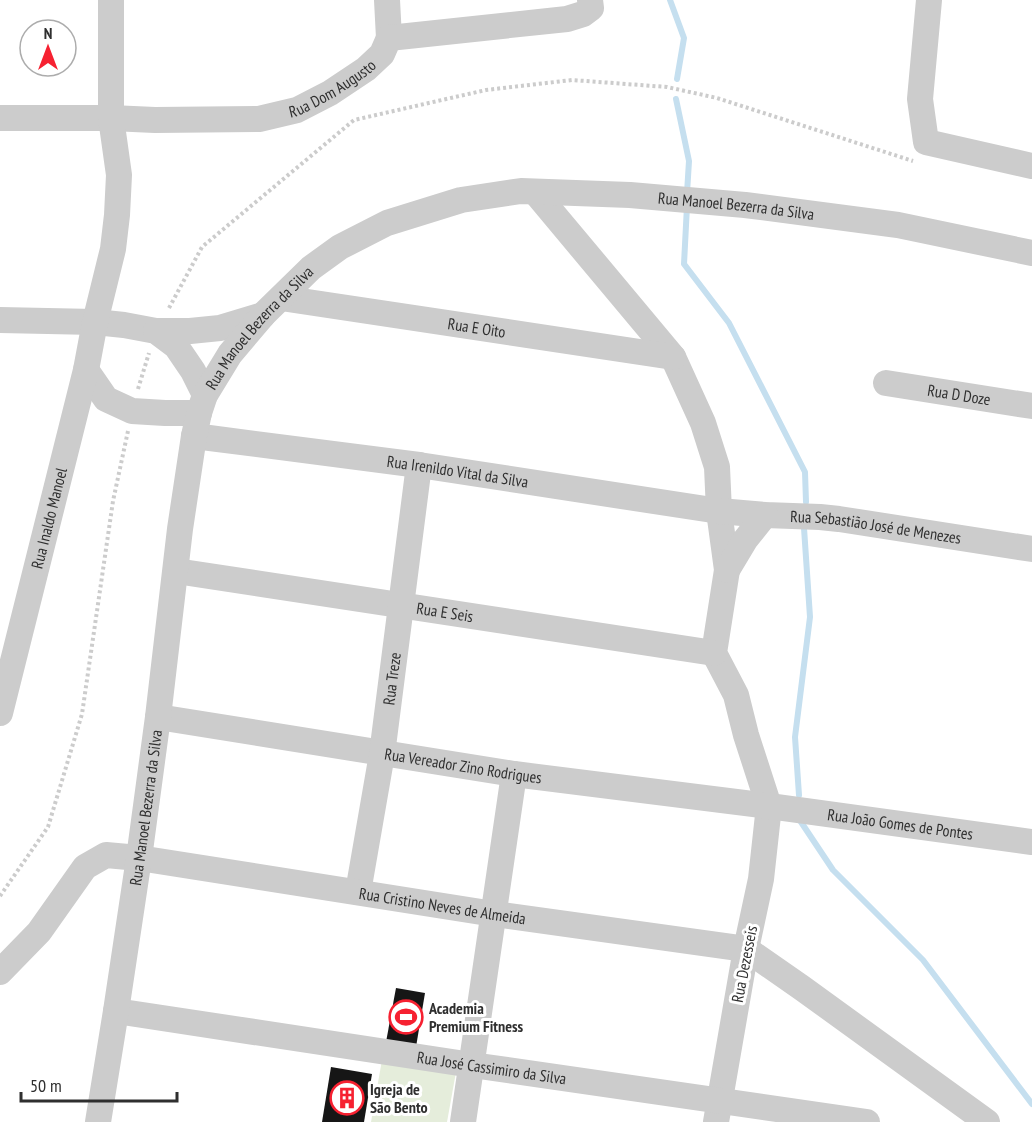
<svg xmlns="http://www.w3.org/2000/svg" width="1032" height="1122" font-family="'PT Sans Narrow',sans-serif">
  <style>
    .green { fill: #e5eddb }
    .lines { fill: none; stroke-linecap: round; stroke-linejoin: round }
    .stream { stroke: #c5dfef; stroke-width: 6 }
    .building { fill: #161616 }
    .path { stroke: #ccc; stroke-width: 4; stroke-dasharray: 3 3; stroke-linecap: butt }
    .minor { stroke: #ccc; stroke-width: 26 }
    .labels { text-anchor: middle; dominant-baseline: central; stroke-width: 6; stroke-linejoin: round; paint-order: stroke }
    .street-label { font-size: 16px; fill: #2f2f2f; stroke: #fff }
    .poi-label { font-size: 16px; font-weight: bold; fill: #2f2f2f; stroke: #fff; text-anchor: start }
  </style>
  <rect width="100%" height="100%" fill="#fff"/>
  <!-- green -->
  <path class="green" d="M382 1060 456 1072 447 1122H371Z"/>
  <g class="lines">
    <!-- stream -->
    <g class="stream">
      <path d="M670 0 684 38 677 79"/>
      <path d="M676 99 689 161 687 193"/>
      <path d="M687 206 684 264 729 323 805 472 806 502"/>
      <path d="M799 795 795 737 810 617 804 528"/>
      <path d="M799 819 833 870 923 960 1032 1104"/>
    </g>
  </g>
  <!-- building -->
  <g class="building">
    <path d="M396 988 425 993 416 1047 386 1042Z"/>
    <path d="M331 1067 372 1074 364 1122H322Z"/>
  </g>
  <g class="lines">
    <!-- path -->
    <g class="path">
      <path d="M169 308 202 247 354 120 486 90 572 80 667 87 717 98 913 161"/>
      <path d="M138 389 149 353"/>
      <path d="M0 896 48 827 82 714 113 501 128 431"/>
    </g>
    <!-- minor -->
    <g class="minor">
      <path d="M387 0 389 38"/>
      <path d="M929 0 920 99 926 142 1032 166"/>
      <path id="s1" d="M0 118H111L155 120 259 119 297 110 330 93 366 69 382 54 389 38 567 19 583 14 591 8 590 0"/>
      <path d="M535 192 673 357 703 423 717 467 719 511 727 570 714 653 736 695 746 735 769 806 761 879 746 949 716 1122"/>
      <path id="s2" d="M281 298 673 357"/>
      <path d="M0 320 95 322 124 325 156 331 176 346 193 371 205 395"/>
      <path d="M156 331H190L220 328 263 315"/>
      <path d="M86 370 106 399 132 411 165 413H199"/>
      <path id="s3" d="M886 383 1032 406"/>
      <path id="s4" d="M194 436 419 465 719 511 765 515 820 517 839 519 1032 549"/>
      <path d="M727 570 745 540 765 515"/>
      <path id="s5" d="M176 571 714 653"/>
      <path id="s6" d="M0 713 86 370 95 322 113 249 117 215 119 175 111 118V0"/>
      <path id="s7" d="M158 717 514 774 769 806 1032 842"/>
      <path id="s8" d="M358 892 382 754 419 465"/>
      <path id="s9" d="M0 972 39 932 85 867 106 855 139 858 494 914 746 949 802 988 987 1122"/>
      <path id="s10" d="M116 1011 472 1065 867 1122"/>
      <path id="s11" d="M98 1122 116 1011 139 858 158 717 180 529 194 436 199 413 205 395 230 354 263 315 311 268 340 247 387 223 461 200 521 191 630 195 745 205 898 225 1032 253"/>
      <path d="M463 1122 514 774"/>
    </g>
  </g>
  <!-- icons -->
  <defs>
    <g id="stadium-ring" transform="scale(1.725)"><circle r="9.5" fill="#fff" stroke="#f62131" stroke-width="1.5"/><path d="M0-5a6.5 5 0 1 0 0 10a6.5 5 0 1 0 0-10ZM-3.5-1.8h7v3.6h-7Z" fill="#f62131"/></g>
    <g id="building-ring" transform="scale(1.725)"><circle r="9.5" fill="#fff" stroke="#f62131" stroke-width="1.5"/><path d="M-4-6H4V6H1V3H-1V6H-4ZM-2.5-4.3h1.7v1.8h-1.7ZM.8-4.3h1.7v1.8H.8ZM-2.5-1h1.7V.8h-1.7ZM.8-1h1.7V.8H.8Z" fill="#f62131"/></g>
  </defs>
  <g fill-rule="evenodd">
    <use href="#stadium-ring" x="406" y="1017"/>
    <use href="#building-ring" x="347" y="1098"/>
  </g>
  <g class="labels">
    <!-- street labels -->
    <g class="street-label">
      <text stroke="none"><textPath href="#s1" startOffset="339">Rua Dom Augusto</textPath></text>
      <text stroke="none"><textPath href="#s11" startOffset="1344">Rua Manoel Bezerra da Silva</textPath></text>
      <text stroke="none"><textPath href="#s2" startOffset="198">Rua E Oito</textPath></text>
      <text stroke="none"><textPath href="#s11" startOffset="822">Rua Manoel Bezerra da Silva</textPath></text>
      <text stroke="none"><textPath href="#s3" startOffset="74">Rua D Doze</textPath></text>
      <text stroke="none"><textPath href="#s4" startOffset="266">Rua Irenildo Vital da Silva</textPath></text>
      <text stroke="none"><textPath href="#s6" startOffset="201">Rua Inaldo Manoel</textPath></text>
      <text stroke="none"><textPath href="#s4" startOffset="688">Rua Sebastião José de Menezes</textPath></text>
      <text stroke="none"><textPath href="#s5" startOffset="272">Rua E Seis</textPath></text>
      <text stroke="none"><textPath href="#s8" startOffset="216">Rua Treze</textPath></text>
      <text stroke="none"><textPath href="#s7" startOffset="309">Rua Vereador Zino Rodrigues</textPath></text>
      <text stroke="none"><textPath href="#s11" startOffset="318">Rua Manoel Bezerra da Silva</textPath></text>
      <text stroke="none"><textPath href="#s7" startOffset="750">Rua João Gomes de Pontes</textPath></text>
      <text stroke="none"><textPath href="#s9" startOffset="500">Rua Cristino Neves de Almeida</textPath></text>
      <text transform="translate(744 964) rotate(-79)">Rua Dezesseis</text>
      <text stroke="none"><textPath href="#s10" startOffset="380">Rua José Cassimiro da Silva</textPath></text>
    </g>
    <!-- poi labels -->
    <g class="poi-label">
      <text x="429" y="1008">Academia<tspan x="429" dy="18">Premium Fitness</tspan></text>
      <text x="370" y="1089">Igreja de<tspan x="370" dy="18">São Bento</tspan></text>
    </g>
  </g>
  <!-- north arrow -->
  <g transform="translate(48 48)"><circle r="28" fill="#ffffff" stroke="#acacac" stroke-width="1.5"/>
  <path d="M0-4.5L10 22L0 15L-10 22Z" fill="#f62131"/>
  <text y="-9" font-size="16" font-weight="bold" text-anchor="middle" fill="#2f2f2f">N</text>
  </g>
  <!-- scale -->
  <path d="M21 1092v9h156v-9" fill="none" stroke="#2f2f2f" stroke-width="3"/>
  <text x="30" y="1092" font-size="18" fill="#2f2f2f" stroke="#ffffff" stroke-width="4.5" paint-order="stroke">50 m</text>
</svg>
